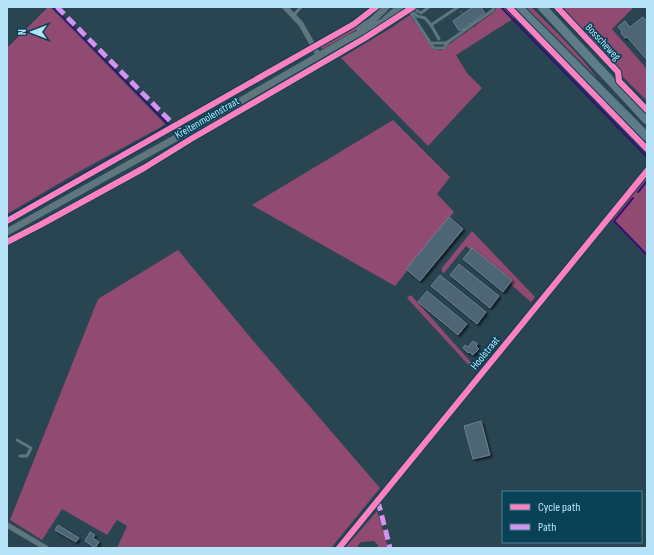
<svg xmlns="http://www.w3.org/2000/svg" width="654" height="555" font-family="'Sofia Sans Condensed',sans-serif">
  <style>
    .green { fill: #914a71 }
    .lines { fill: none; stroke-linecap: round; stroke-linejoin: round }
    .stream { stroke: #351175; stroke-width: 2 }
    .building { fill: #4d6575; stroke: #698092; filter: url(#shadow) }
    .path { stroke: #5e727c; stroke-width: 1; stroke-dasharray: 3 3; stroke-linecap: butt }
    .service { stroke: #5f767f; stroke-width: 3 }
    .minor { stroke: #5f767f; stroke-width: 5.5 }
    .tertiary { stroke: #5f767f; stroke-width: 7 }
    .primary { stroke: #5e7c89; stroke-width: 9 }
    .quiet { stroke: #d193ec; stroke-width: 5; stroke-dasharray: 10 5; stroke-linecap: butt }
    .cycleway-casing { stroke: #094156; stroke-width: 8 }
    .cycleway { stroke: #ff80c0; stroke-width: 6 }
    .labels { text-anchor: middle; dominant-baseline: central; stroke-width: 3.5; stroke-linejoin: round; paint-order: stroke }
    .street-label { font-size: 11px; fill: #b7e3f9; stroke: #094156 }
  </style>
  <defs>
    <filter id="shadow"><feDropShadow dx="2" dy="2" stdDeviation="1" flood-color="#0009"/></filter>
  </defs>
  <rect width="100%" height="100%" fill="#294551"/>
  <!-- green -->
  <g class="green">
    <path d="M48 7H50C89 45 126 85 165 124L161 127 82 170 7 214V48Z"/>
    <path d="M496 7H506L516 17 456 55 467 73 482 88 428 146 341 58 391 28 410 15 433 49C438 51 445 51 448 45L495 11 496 9Z"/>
    <path d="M526 7H531C554 30 578 52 597 78Z"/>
    <path d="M558 7H634L612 29 647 69V101L624 78 595 44 571 22Z"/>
    <path d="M374 16 358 29 324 48 322 49 319 46Z"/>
    <path d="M393 120 450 177 437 194 454 212 395 286 252 205Z"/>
    <path d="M647 177V255L612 220Z"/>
    <path d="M472 231 535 297 531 302 508 282 510 281 466 246 444 273 442 272V268Z"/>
    <path d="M178 250 255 343 380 488 331 548H117L127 526 117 520 107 535 62 509 42 540 10 520 98 299Z"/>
    <path d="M411 295 477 369 474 371 407 298Z"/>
    <path d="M377 511 388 548H377L378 545 374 541 361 542 358 545V548H345Z"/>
  </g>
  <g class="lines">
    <!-- stream -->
    <g class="stream">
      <path d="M501 7 647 157"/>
      <path d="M638 192 647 181"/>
      <path d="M633 198 614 221 647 255"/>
      <path d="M7 217 169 125 53 7"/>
    </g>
  </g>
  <!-- building -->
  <g class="building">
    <path d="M473 7H481L485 13 474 21V22L472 24 471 23 464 28V29L463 30 462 29 459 31 453 21Z"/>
    <path d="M643 17 647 22V60L627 37 625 38 621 33 622 32 618 27 625 21 630 27Z"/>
    <path d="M449 217 463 229 420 281 406 269Z"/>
    <path d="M472 248 512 280 503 292 463 259Z"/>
    <path d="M459 264 499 296 490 308 450 275Z"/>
    <path d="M440 275 486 312 477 324 431 286Z"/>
    <path d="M427 291 467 324 458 335 418 302Z"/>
    <path d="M473 341 478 344 476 346 479 349 473 355 469 352 468 353 463 348 465 345 468 347Z"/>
    <path d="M481 421 490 455 473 459 464 426Z"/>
    <path d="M58 525 79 538 76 542 55 530Z"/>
    <path d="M90 532 95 535 93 538 99 542 95 548 85 541Z"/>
  </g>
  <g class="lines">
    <!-- path -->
    <path class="path" d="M460 11 463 14"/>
    <!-- service -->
    <g class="service">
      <path d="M407 7 433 47 435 48H444L448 42 493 10 494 8 493 7"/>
      <path d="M414 7 417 11 421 13 429 7"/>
      <path d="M411 11 417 16 425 18 431 25 439 39"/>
      <path d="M293 16 301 7"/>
      <path d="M431 25 458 7"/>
      <path d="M430 43H445L448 42"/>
      <path d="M17 440 31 448 27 456H20"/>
    </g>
    <!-- minor -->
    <g class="minor">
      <path d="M285 7 301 24 319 56"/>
      <path d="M7 525 46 548"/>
      <path d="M339 548 553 286"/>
    </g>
    <!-- tertiary -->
    <g class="tertiary">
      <path d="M360 29 372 21 386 7"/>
      <path d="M7 232 183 134 348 39 377 25 384 21 400 7"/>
    </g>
    <!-- primary -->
    <g class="primary">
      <path d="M518 7 647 137"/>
      <path d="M542 7 647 120"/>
    </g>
    <!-- quiet -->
    <g class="quiet">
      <path d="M57 7 183 134"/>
      <path d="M376 502 379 505 390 548"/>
    </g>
    <!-- cycleway casing -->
    <g class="cycleway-casing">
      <g id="cycleway">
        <path d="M509 7 647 149"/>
        <path d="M557 7 618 72 619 81 647 110"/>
        <path d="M7 221 354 24 376 7"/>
        <path d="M7 242 40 225 144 168 191 139 365 38 413 7"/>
        <path d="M339 548 647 171"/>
      </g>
    </g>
    <!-- cycleway -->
    <use href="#cycleway" class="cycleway"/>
  </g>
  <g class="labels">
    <!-- street labels -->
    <g class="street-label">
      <text transform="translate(603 42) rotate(47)">Bosscheweg</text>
      <text transform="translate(207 118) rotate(-30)">Kreitenmolenstraat</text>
      <text transform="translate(485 353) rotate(-51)">Hoolstraat</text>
    </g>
  </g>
  <!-- border -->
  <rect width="654" height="555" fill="none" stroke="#b7e3f9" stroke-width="16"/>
  <!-- legend -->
  <rect x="502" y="491" width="140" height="52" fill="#094156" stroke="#4f8297"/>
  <rect x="510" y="504" width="20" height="6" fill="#ff80c0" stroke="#4f8297"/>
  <text x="538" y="511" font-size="12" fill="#b7e3f9">Cycle path</text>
  <rect x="510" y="524" width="20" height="6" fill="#d193ec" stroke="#4f8297"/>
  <text x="538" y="531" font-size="12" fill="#b7e3f9">Path</text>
  <!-- north arrow -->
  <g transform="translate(32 32) rotate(270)" stroke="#094156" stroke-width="3" paint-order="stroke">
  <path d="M0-3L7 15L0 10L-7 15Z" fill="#b7e3f9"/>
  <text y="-6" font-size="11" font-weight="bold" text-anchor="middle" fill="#b7e3f9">N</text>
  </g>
</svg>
